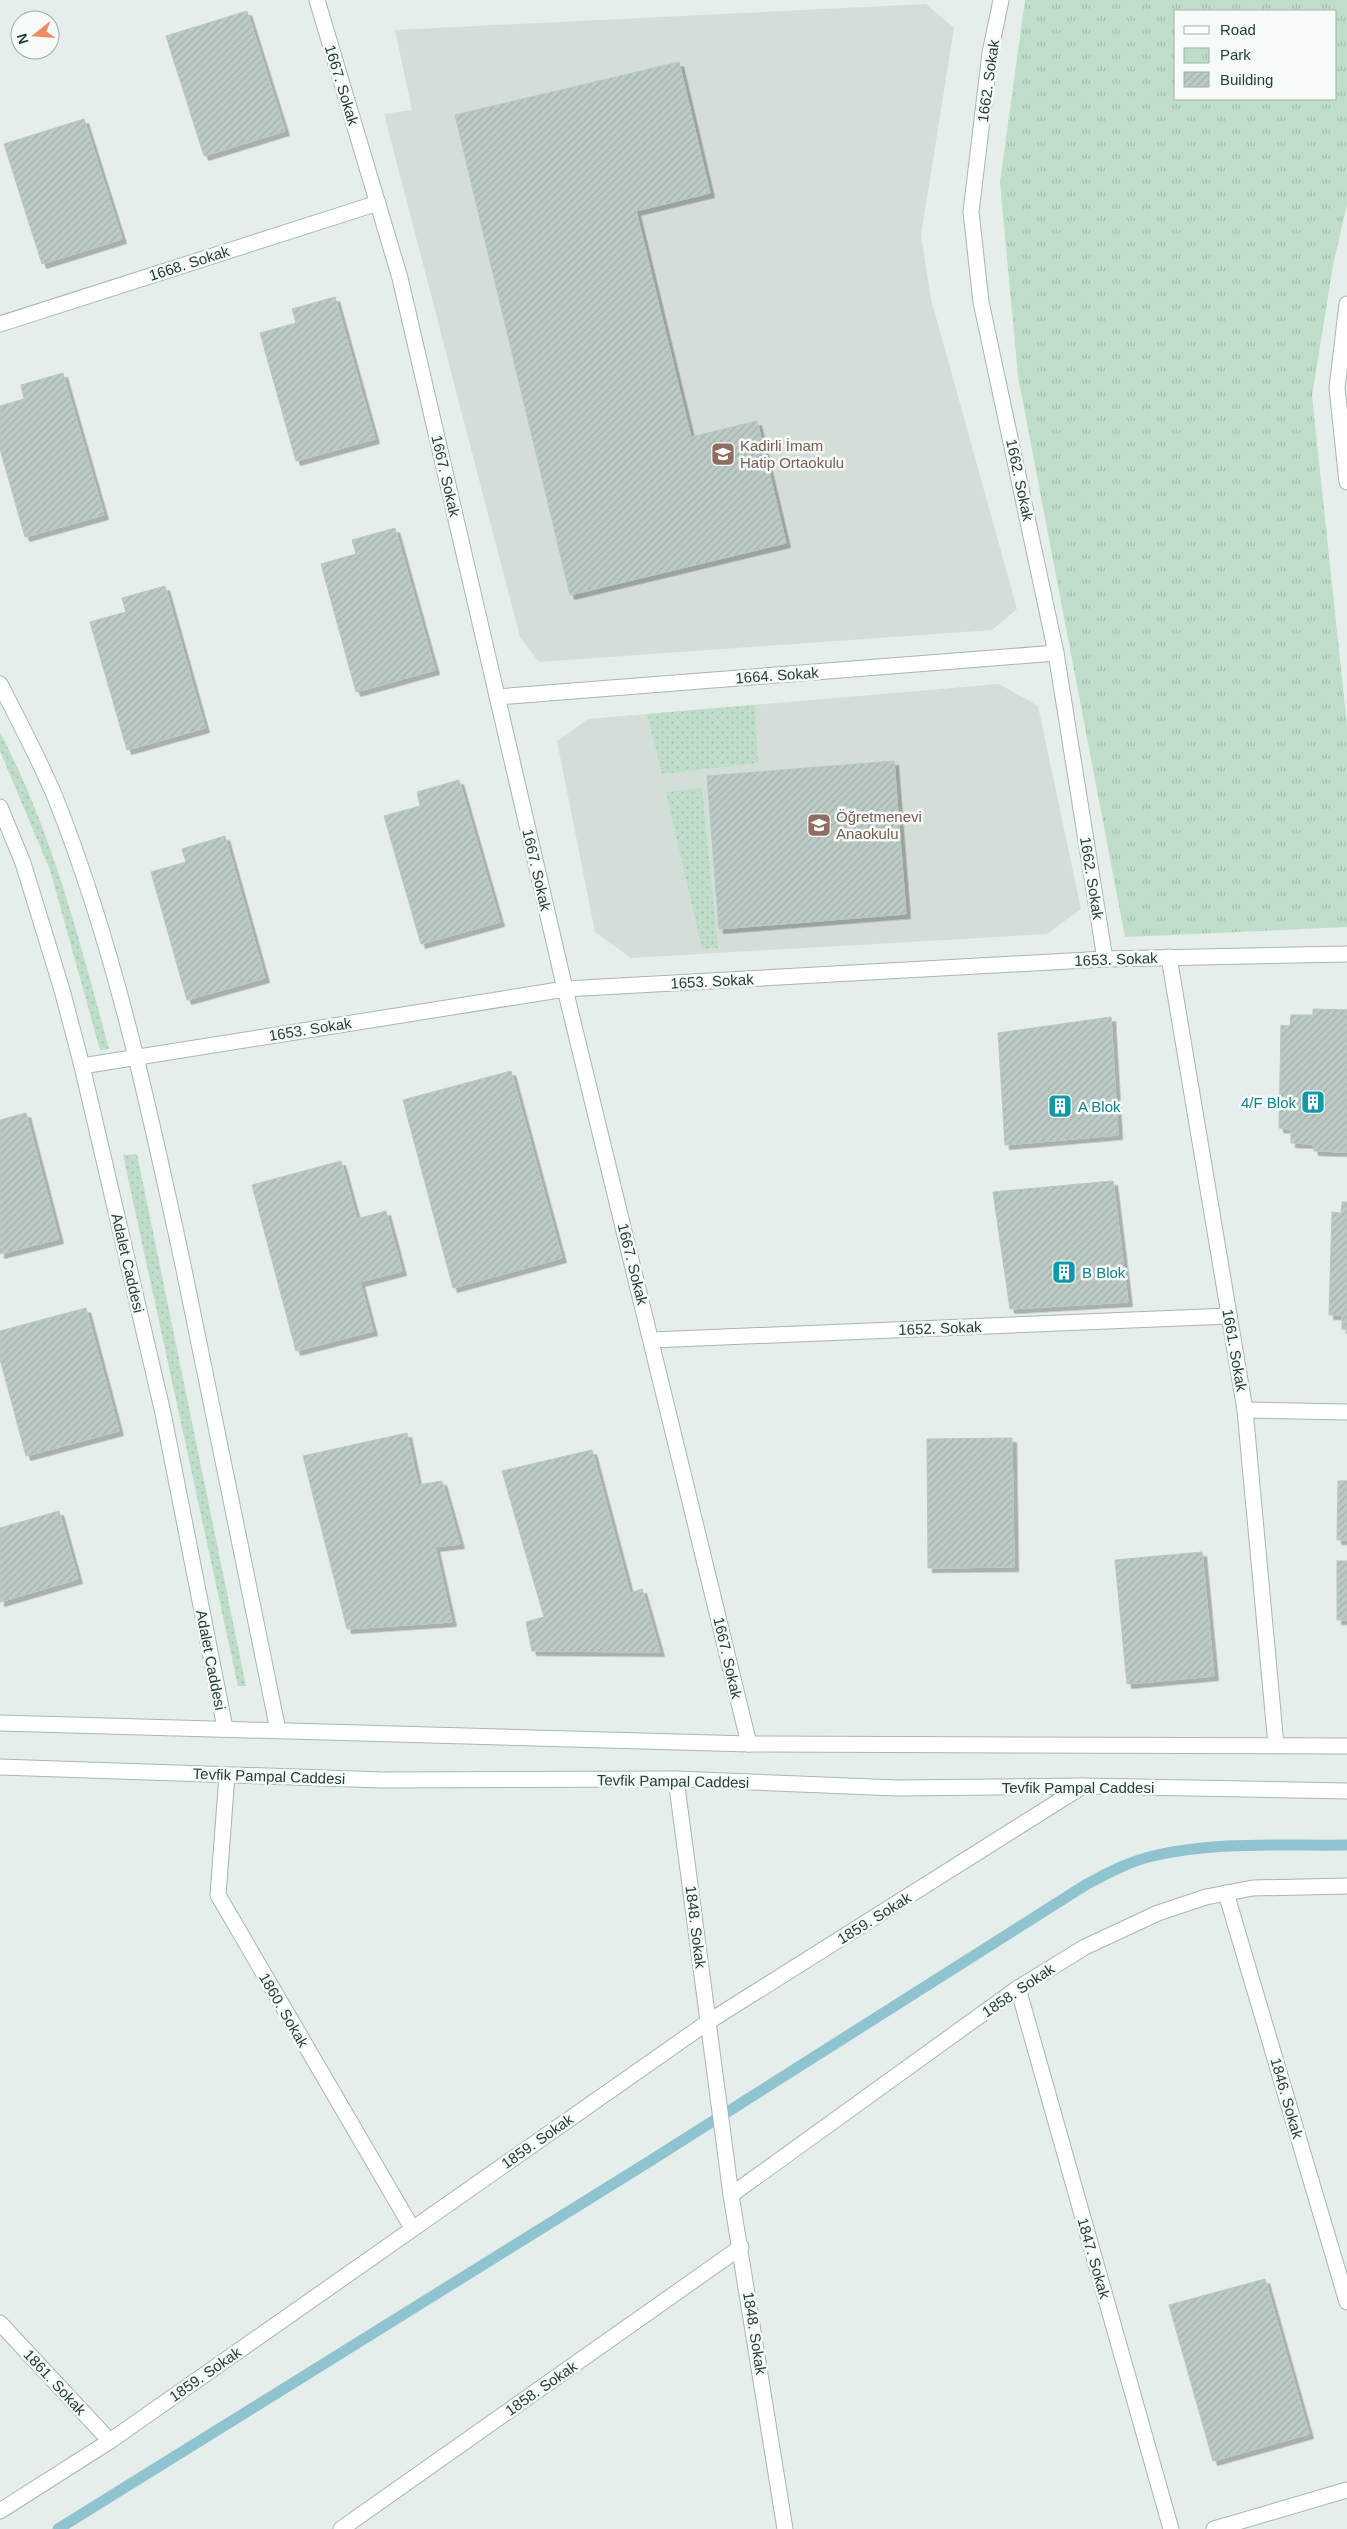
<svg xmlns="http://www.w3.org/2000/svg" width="1347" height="2529" font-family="Helvetica,sans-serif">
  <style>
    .built { fill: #d3ded9 }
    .grass { fill: url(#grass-dots) }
    .park { fill: url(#park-tufts); fill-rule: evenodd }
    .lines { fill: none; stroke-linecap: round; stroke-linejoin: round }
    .stream { stroke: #90c3d0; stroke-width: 11 }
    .building { fill: url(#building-hatch); stroke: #b8c7c2; filter: url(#shadow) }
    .street-casing { stroke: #a8b6b1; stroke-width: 17 }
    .secondary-casing { stroke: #a4b9b3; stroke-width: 17 }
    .street { stroke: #fff; stroke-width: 15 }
    .secondary { stroke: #fff; stroke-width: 15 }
    .labels { text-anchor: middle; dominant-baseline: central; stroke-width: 5; stroke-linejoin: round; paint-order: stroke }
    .street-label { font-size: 15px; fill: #253f39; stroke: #f6faf8 }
    .education-label { font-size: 15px; fill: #785e54; stroke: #f6faf8; text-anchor: start }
    .culture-label { font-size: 15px; fill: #0d838f; stroke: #f6faf8; text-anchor: start }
  </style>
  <defs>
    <pattern id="grass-dots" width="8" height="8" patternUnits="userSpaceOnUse" patternTransform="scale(1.25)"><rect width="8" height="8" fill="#bfdec9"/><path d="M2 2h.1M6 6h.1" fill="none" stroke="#a4c0ad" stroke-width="1.8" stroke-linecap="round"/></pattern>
    <pattern id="park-tufts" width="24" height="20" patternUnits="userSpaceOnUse" patternTransform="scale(1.25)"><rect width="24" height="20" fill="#bfdec9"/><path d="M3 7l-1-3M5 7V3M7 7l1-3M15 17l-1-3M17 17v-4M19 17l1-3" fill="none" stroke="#a4c0ad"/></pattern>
    <pattern id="building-hatch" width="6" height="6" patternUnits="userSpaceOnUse" patternTransform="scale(1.25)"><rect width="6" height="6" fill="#bdcbc6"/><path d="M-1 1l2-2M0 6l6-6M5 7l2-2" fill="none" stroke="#a2afab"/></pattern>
    <filter id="shadow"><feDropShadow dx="4.5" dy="4.5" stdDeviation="0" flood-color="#0004"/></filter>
  </defs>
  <rect width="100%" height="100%" fill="#e5eeea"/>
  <!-- built -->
  <g class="built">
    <path d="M926 4 954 28 921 235 931 299 1017 609 992 630 539 662 520 637 384 114 412 110 395 30Z"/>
    <path d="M999 684 1038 706 1081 909 1047 934 631 958 595 932 557 741 588 719Z"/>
  </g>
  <!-- grass -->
  <g class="grass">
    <path d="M755 705 758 763 662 774 647 714Z"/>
    <path d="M0 732C53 834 79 939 109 1049L100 1050 50 870 0 751Z"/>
    <path d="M702 788 718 948 702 949 666 792Z"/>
    <path d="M137 1154 246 1686H238L123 1155Z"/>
  </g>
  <!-- park -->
  <path class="park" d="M1025 0H1347V204L1333 265 1312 396 1347 726V927L1125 937 1018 376 1000 182ZM1176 11H1336V99H1176Z"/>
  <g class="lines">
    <!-- stream -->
    <path class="stream" d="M58 2529 650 2161 1087 1884C1108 1873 1130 1861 1153 1856 1217 1841 1282 1846 1347 1845"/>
  </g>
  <!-- building -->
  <g class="building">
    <path d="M247 11 285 131 204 156 166 36Z"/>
    <path d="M679 62 710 193 636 211 691 437 757 421 786 543 570 595 455 115Z"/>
    <path d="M84 119 122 239 42 264 4 144Z"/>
    <path d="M335 297 375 439 296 461 260 333 296 323 292 309Z"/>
    <path d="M63 373 104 515 25 537 0 449V406L24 399 21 385Z"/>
    <path d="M395 528 435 670 356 692 321 564 356 554 352 540Z"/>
    <path d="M165 586 205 728 127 750 90 622 126 612 122 598Z"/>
    <path d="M894 761 906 914 719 929 707 776Z"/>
    <path d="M459 780 500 922 421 944 384 816 420 806 417 792Z"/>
    <path d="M225 836 265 978 187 1000 151 872 186 862 182 849Z"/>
    <path d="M1313 1009 1347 1010V1152L1314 1151 1313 1144 1291 1143V1129L1279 1128 1281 1025 1290 1026 1291 1015H1313Z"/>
    <path d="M1111 1017 1118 1135 1005 1145 998 1033Z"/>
    <path d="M511 1071 562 1258 453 1288 403 1100Z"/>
    <path d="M26 1113 59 1239 0 1254V1120Z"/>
    <path d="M341 1161 357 1219 386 1211 402 1271 360 1282 373 1331 296 1351 252 1185Z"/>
    <path d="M1113 1181 1128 1302 1010 1309 993 1192Z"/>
    <path d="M1342 1202H1347V1330L1342 1329V1315H1329L1332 1212 1341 1213Z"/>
    <path d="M86 1308 119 1431 26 1456 0 1359V1331Z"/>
    <path d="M407 1433 418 1485 442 1481 460 1544 435 1547 452 1622 347 1629 303 1456Z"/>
    <path d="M1012 1438 1014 1567 928 1568 927 1439Z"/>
    <path d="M592 1450 630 1593 642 1589 660 1652 532 1651 526 1622 544 1617 502 1471Z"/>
    <path d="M1338 1481H1347V1540H1337Z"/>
    <path d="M59 1511 78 1579 0 1602V1528Z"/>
    <path d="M1202 1552 1214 1676 1127 1684 1115 1560Z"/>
    <rect x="1337" y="1561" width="10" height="59"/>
    <path d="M1265 2279 1309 2434 1213 2461 1169 2305Z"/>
  </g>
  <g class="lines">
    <!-- street casing -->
    <g class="street-casing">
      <g id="street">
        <path d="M317 0 400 278 565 989 749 1744"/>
        <path d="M1001 0 990 53 971 212 981 302 1056 653 1105 959"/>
        <path d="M1347 304 1337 388 1347 482"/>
        <path d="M0 324 378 203"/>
        <path d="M497 697 1056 653"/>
        <path d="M1169 957 1245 1410 1276 1745"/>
        <path d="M82 1066 565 989 1105 959 1347 954"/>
        <path d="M652 1340 1229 1316"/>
        <path d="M1245 1410 1347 1412"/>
        <path d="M227 1775 218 1895 412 2228"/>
        <path d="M676 1779 731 2195 785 2529"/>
        <path d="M1226 1893 1347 2302"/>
        <path d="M1018 1988 1171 2529"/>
        <path d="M731 2195 1018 1988 1085 1947 1158 1913 1206 1897 1253 1888 1347 1886"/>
        <path d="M0 2323 110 2441"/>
        <path d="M0 2511 110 2441 708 2022 1083 1786"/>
        <path d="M341 2529 741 2247"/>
        <path d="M1214 2529 1347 2490"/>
      </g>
    </g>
    <!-- secondary casing -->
    <g class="secondary-casing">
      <g id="secondary">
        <path d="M0 684C19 721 39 759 55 797 115 947 149 1108 183 1265 216 1420 247 1575 278 1730"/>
        <path d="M0 807 23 863 62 990 82 1066 163 1413 225 1728"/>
        <path d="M0 1723 749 1744 1347 1746"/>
        <path d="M0 1767 383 1780 676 1779 897 1788 1083 1786 1347 1791"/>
      </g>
    </g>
    <!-- street -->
    <use href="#street" class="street"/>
    <!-- secondary -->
    <use href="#secondary" class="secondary"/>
  </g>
  <!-- icons -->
  <defs>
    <g id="school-square" transform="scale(1.25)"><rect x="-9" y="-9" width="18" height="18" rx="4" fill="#8d6e63" stroke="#f6faf8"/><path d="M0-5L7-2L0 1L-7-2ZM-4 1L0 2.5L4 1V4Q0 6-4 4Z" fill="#fff"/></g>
    <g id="building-square" transform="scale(1.25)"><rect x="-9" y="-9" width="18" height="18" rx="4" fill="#0f9aa8" stroke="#f6faf8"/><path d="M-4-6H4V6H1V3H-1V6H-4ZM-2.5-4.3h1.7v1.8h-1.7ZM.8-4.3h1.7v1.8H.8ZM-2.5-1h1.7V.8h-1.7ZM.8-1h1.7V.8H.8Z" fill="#fff"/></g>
  </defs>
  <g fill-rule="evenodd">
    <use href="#school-square" x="723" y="454"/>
    <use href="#school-square" x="819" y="825"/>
    <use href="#building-square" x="1313" y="1102"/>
    <use href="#building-square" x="1060" y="1106"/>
    <use href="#building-square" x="1064" y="1272"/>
  </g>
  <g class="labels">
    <!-- street labels -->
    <g class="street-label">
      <text transform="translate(988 81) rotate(-82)">1662. Sokak</text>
      <text transform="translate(342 85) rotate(73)">1667. Sokak</text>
      <text transform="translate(189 263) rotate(-18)">1668. Sokak</text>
      <text transform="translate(446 476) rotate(77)">1667. Sokak</text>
      <text transform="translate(1020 480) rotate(78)">1662. Sokak</text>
      <text transform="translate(777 675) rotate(-4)">1664. Sokak</text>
      <text transform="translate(537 870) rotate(77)">1667. Sokak</text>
      <text transform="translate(1092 878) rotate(81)">1662. Sokak</text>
      <text transform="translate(1116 959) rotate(-2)">1653. Sokak</text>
      <text transform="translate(712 981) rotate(-3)">1653. Sokak</text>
      <text transform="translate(310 1029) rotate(-9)">1653. Sokak</text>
      <text transform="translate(128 1263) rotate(77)">Adalet Caddesi</text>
      <text transform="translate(633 1264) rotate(76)">1667. Sokak</text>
      <text transform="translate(940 1328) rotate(-2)">1652. Sokak</text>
      <text transform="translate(1235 1350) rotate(80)">1661. Sokak</text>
      <text transform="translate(728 1658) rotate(77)">1667. Sokak</text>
      <text transform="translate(211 1660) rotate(79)">Adalet Caddesi</text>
      <text transform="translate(269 1776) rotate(2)">Tevfik Pampal Caddesi</text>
      <text transform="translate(673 1781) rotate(1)">Tevfik Pampal Caddesi</text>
      <text x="1078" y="1787">Tevfik Pampal Caddesi</text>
      <text transform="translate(874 1918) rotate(-32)">1859. Sokak</text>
      <text transform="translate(696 1927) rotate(83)">1848. Sokak</text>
      <text transform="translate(1018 1990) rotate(-34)">1858. Sokak</text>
      <text transform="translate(284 2010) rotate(60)">1860. Sokak</text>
      <text transform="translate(1287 2098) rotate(74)">1846. Sokak</text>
      <text transform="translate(537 2141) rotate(-35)">1859. Sokak</text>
      <text transform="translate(1094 2258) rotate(74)">1847. Sokak</text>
      <text transform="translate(755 2333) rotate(81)">1848. Sokak</text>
      <text transform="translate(205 2374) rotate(-35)">1859. Sokak</text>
      <text transform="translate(55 2382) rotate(47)">1861. Sokak</text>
      <text transform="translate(541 2388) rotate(-35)">1858. Sokak</text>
    </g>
    <!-- education labels -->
    <g class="education-label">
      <text x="740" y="445">Kadirli İmam<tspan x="740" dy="17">Hatip Ortaokulu</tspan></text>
      <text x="836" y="816">Öğretmenevi<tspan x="836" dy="17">Anaokulu</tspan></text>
    </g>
    <!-- culture labels -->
    <g class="culture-label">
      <text x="1296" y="1102" text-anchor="end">4/F Blok</text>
      <text x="1078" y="1106">A Blok</text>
      <text x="1082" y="1272">B Blok</text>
    </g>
  </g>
  <!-- legend -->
  <rect x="1174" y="10" width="162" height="90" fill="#f6faf8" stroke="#a2afac"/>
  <rect x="1184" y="26" width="25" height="8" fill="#ffffff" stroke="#a2afac"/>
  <text x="1220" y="35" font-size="15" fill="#253f39">Road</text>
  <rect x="1184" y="48" width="25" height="15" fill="url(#park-tufts)" stroke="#a2afac"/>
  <text x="1220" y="60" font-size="15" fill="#253f39">Park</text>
  <rect x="1184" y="72" width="25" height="15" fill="url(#building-hatch)" stroke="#a2afac"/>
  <text x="1220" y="85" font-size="15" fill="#253f39">Building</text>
  <!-- north arrow -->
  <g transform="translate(35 35) rotate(253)"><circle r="24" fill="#f6faf8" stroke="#a2afac"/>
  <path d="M0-4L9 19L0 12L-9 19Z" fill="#ec8d64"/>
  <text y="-8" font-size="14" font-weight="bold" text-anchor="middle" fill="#253f39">N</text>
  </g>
</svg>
